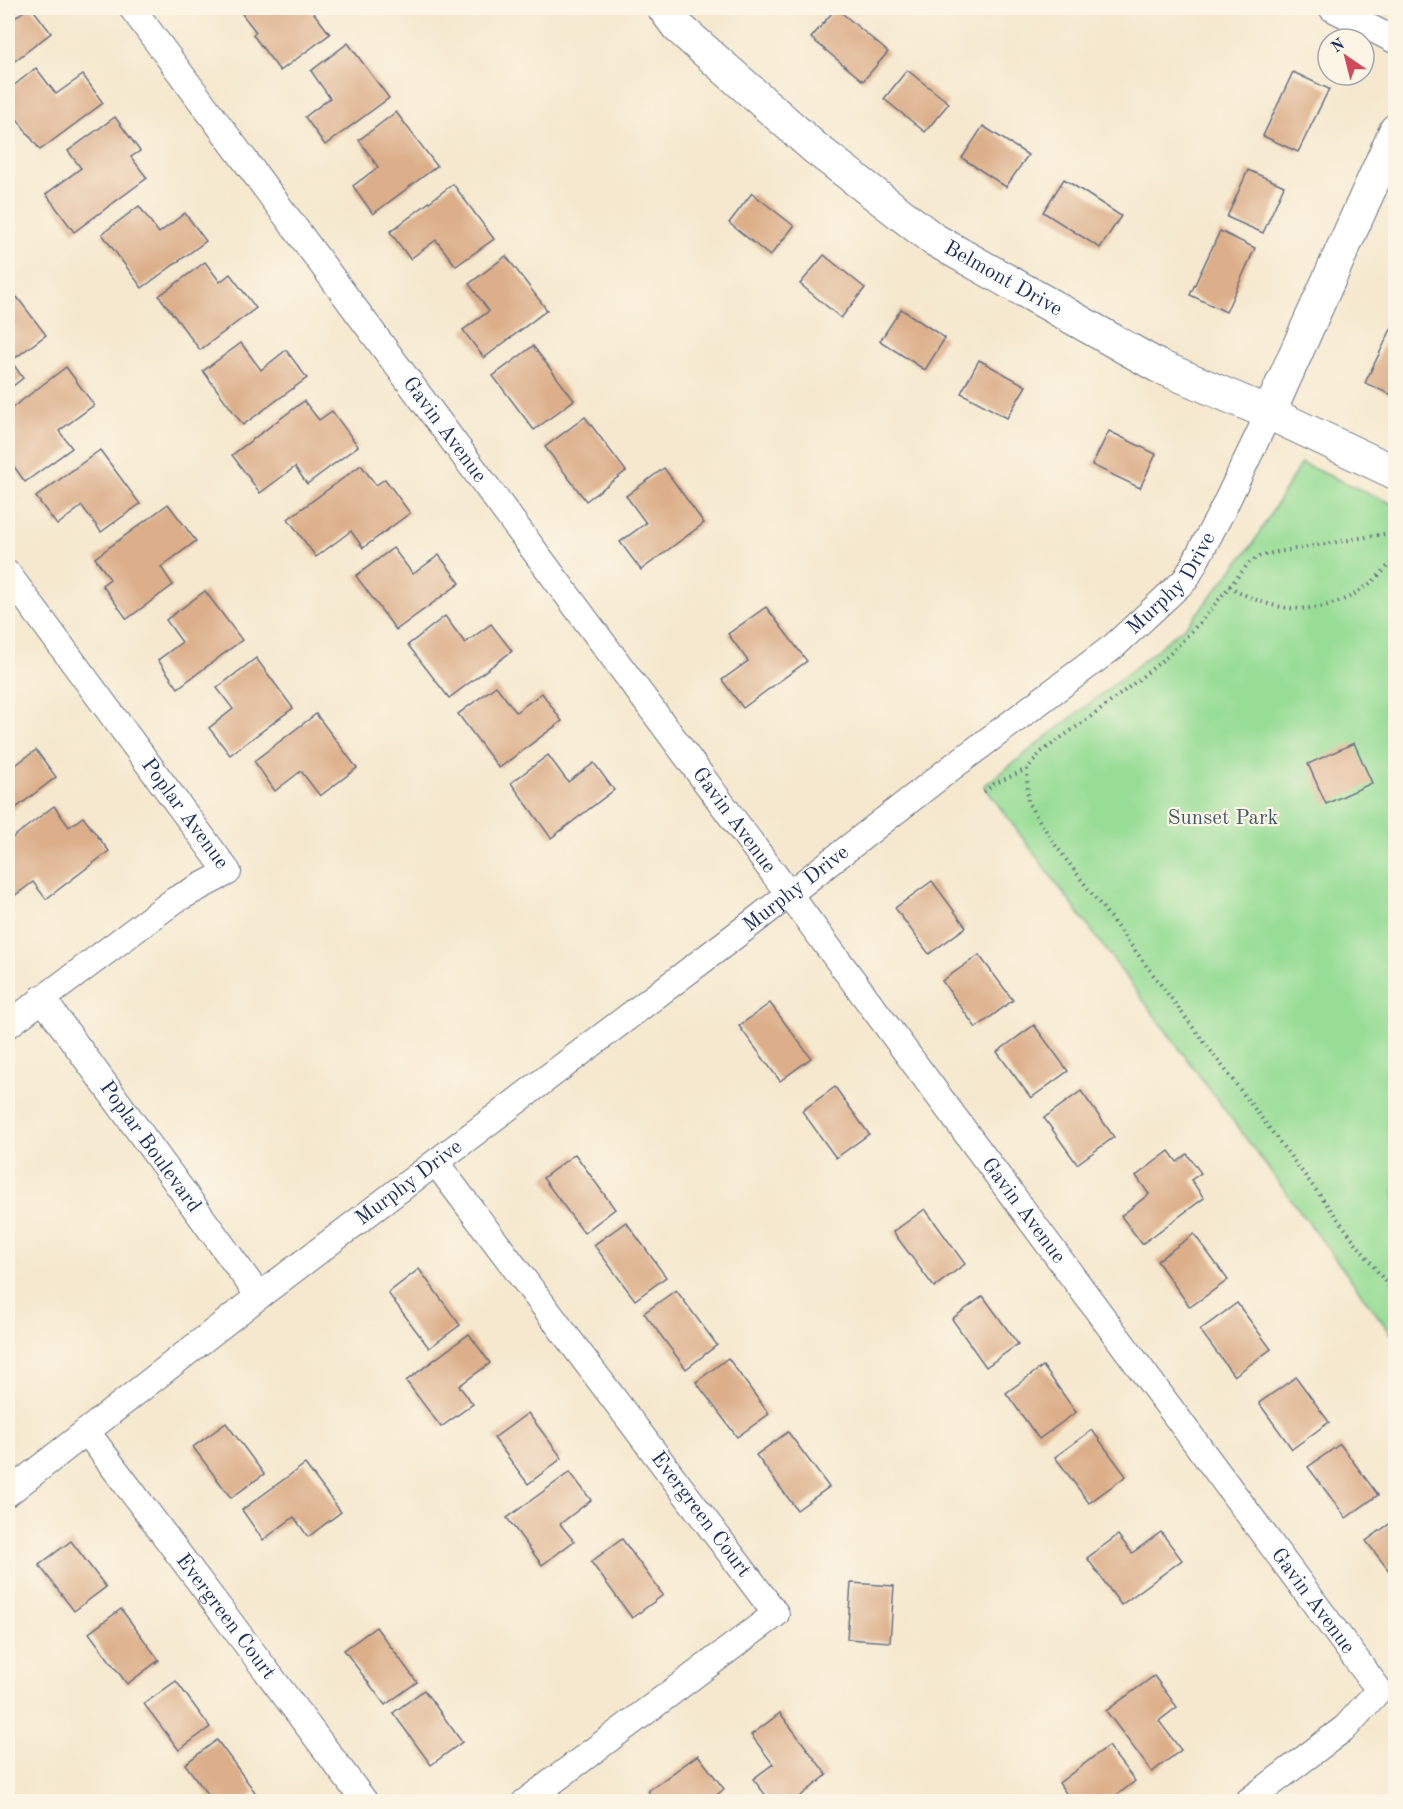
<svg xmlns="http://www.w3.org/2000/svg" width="1403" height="1809" font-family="'Old Standard TT',serif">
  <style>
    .green { fill: #97dd96; stroke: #59867a; stroke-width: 1.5 }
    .building { fill: #dcae89 }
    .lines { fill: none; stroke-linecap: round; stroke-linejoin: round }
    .street-casing { stroke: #677085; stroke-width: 28 }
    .secondary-casing { stroke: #677085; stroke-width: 35 }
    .path { stroke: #677085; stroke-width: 4; stroke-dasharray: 1.5 4.5; stroke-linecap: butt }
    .street { stroke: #fff; stroke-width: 26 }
    .secondary { stroke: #fff; stroke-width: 33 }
    .labels { text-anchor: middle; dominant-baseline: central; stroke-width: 4.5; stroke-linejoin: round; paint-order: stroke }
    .street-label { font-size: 21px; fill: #1b2f5e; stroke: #fcf5e5 }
    .park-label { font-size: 21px; fill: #3a5a6c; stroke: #fcf5e5 }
  </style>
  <rect width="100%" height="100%" fill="#fcf5e5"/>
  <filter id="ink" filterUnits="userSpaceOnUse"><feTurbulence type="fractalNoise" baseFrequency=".0167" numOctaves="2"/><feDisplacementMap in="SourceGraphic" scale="12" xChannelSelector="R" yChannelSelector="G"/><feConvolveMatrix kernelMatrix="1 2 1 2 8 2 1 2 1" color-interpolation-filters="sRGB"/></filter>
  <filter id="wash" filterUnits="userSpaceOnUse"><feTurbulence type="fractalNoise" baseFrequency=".008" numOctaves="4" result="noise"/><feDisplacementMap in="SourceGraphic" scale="24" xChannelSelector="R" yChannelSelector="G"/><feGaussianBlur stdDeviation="1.35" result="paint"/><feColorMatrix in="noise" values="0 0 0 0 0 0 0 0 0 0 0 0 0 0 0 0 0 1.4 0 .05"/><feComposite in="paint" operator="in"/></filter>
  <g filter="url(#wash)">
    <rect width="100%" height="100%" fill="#f5e8ce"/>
    <!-- green -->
    <path class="green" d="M1301 463 1395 505V1339L984 786 1132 670 1191 621 1252 545Z"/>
    <g id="blocks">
      <!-- building -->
      <g class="building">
        <path d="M28 8H32L51 33 8 66V23Z"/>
        <path d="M251 8H310L330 34 280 71 253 35 256 32 242 14Z"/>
        <path d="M836 8 888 52 863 81 811 38Z"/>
        <path d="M348 43 389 98 325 145 305 117 330 98 311 71Z"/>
        <path d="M36 68 56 94 83 75 103 103 40 150 8 107V90Z"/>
        <path d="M907 70 949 103 925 132 884 99Z"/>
        <path d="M1293 72 1329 89 1298 152 1263 136Z"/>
        <path d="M396 112 437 166 373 214 353 186 378 167 359 140Z"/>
        <path d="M115 117 140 151 131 157 147 178 74 232 46 194 81 168 68 151Z"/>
        <path d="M983 126 1028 155 1006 187 962 158Z"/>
        <path d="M1248 170 1284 186 1263 233 1227 217Z"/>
        <path d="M1064 179 1121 216 1100 248 1043 212Z"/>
        <path d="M453 184 494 239 456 266 436 240 410 259 390 232Z"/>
        <path d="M752 193 794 226 770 256 729 223Z"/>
        <path d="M139 206 159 233 185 213 206 241 142 288 102 234Z"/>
        <path d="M1220 231 1255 248 1226 312 1190 295Z"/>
        <path d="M824 255 865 288 841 318 800 284Z"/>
        <path d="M506 256 547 310 484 358 463 330 489 311 469 284Z"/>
        <path d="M205 262 220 282 230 274 256 308 200 350 159 296Z"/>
        <path d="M17 297 46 335 11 361 23 378 8 390V305Z"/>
        <path d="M901 309 945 338 925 370 880 341Z"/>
        <path d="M1396 319V397L1365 383Z"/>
        <path d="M241 343 261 370 286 350 307 378 243 425 203 371Z"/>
        <path d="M533 346 574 400 534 430 493 376Z"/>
        <path d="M979 360 1026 386 1007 418 961 393Z"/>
        <path d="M66 367 94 405 59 431 72 448 25 482 8 458V411Z"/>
        <path d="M304 401 319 420 332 411 358 446 307 484 295 467 260 493 232 455Z"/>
        <path d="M585 417 626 471 586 501 545 447Z"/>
        <path d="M1109 431 1156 454 1140 488 1092 465Z"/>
        <path d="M100 450 140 504 101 532 82 506 57 525 36 497Z"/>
        <path d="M361 465 376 485 385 479 410 513 363 548 351 531 316 557 288 519Z"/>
        <path d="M664 468 704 523 641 570 620 542 646 523 626 496Z"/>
        <path d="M168 504 196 541 161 567 173 585 127 619 102 585 110 579 95 558Z"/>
        <path d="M393 548 413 574 439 555 460 583 396 630 356 576Z"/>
        <path d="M205 591 242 640 178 688 158 660 182 642 166 620Z"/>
        <path d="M766 607 807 661 743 708 722 680 748 661 728 634Z"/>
        <path d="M445 616 465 643 491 624 512 651 449 698 408 645Z"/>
        <path d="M256 658 293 708 230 755 209 728 233 709 217 688Z"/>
        <path d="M496 686 516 712 542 693 562 721 499 768 458 714Z"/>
        <path d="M316 714 357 768 320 796 301 771 275 791 254 761Z"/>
        <path d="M1354 743 1372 783 1326 804 1308 764Z"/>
        <path d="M36 750 56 777 8 814V766L10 769Z"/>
        <path d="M548 755 568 782 594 763 614 790 551 838 511 783Z"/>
        <path d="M54 806 69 827 83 817 109 851 46 899 33 882 10 899 8 895V841Z"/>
        <path d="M932 881 966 927 929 954 895 908Z"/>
        <path d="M979 955 1013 1000 976 1028 942 981Z"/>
        <path d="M770 1003 811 1058 780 1081 739 1026Z"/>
        <path d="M1034 1025 1068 1071 1031 1098 997 1052Z"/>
        <path d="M835 1087 869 1134 836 1158 802 1111Z"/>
        <path d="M1081 1091 1114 1137 1077 1164 1044 1118Z"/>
        <path d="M1169 1151 1177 1162 1187 1154 1201 1173 1191 1180 1204 1198 1142 1244 1121 1216 1149 1194 1136 1176Z"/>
        <path d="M575 1154 615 1209 584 1233 543 1178Z"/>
        <path d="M925 1209 965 1264 934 1287 893 1232Z"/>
        <path d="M626 1222 666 1277 635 1300 594 1245Z"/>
        <path d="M1194 1234 1228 1280 1190 1307 1157 1261Z"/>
        <path d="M419 1269 460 1325 429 1348 388 1293Z"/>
        <path d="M676 1290 717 1345 686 1369 644 1313Z"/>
        <path d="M983 1296 1018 1344 986 1367 952 1319Z"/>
        <path d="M1237 1303 1271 1349 1234 1376 1200 1330Z"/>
        <path d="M469 1334 490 1363 459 1386 473 1404 441 1427 406 1381Z"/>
        <path d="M728 1358 769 1414 737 1437 696 1382Z"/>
        <path d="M1043 1366 1076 1412 1039 1439 1006 1393Z"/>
        <path d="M1296 1377 1329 1422 1292 1449 1259 1403Z"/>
        <path d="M528 1413 562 1458 528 1484 494 1438Z"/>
        <path d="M226 1423 264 1474 231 1498 193 1447Z"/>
        <path d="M1092 1430 1126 1476 1089 1503 1055 1457Z"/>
        <path d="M788 1432 829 1487 797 1510 756 1455Z"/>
        <path d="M1340 1444 1378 1495 1346 1518 1308 1467Z"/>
        <path d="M305 1464 341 1512 308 1537 294 1517 263 1540 242 1510Z"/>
        <path d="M570 1472 591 1500 560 1524 574 1541 542 1565 507 1518Z"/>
        <path d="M1396 1519V1580L1366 1541Z"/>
        <path d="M1161 1532 1182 1560 1121 1605 1087 1558 1118 1535 1132 1553Z"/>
        <path d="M622 1539 663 1595 632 1618 591 1562Z"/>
        <path d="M71 1541 106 1587 74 1611 39 1565Z"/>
        <path d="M851 1583 894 1586 890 1642 847 1639Z"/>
        <path d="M121 1609 159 1660 127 1684 89 1633Z"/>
        <path d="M376 1627 417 1682 385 1705 344 1650Z"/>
        <path d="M1154 1676 1177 1707 1159 1721 1181 1750 1152 1772 1106 1711Z"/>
        <path d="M176 1681 210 1727 179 1750 144 1704Z"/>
        <path d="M424 1690 462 1742 431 1765 393 1713Z"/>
        <path d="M780 1713 827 1775 793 1802H771L753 1779 773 1764 751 1735Z"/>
        <path d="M217 1740 255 1792 242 1802H213L185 1764Z"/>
        <path d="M1108 1746 1135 1781 1108 1802H1072L1059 1783Z"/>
        <path d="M698 1755 724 1789 708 1802H656L648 1791Z"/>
      </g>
    </g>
  </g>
  <g filter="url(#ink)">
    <use href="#blocks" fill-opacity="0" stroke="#677085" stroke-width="1.5"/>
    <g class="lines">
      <!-- street casing -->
      <g class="street-casing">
        <g id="street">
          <path id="s1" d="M132 8 1379 1690 1346 1727 1247 1802"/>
          <path d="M1332 8 1396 41"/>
          <path id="s2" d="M8 574 228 872 175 900 8 1025"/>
          <path id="s3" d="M42 998 259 1296"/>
          <path id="s4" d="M436 1163 776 1614 525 1802"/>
          <path id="s5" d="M87 1432 365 1802"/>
          <path id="s6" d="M8 1493 259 1296 752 923 951 768 1114 646 1186 579 1223 509 1269 413"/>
        </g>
      </g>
      <!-- secondary casing -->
      <g class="secondary-casing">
        <g id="secondary">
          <path id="s7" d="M664 8 678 27 815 148 933 239 1158 366 1269 413 1396 473"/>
          <path d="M1269 413 1396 130"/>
        </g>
      </g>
      <!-- path -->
      <g class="path">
        <path d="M1396 532 1272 553 1257 557 1248 564 1202 620 1169 655 1103 708 1041 752 1027 769 1028 803 1056 846 1396 1296"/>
        <path d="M1229 586C1289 624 1353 614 1396 556"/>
        <path d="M984 792 994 784 1027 769"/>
      </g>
      <!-- street -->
      <use href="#street" class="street"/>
      <!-- secondary -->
      <use href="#secondary" class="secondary"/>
    </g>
  </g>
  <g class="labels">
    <!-- street labels -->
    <g class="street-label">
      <text stroke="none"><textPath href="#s7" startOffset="436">Belmont Drive</textPath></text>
      <text stroke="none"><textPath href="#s1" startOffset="525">Gavin Avenue</textPath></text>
      <text stroke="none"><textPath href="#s6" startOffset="1479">Murphy Drive</textPath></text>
      <text stroke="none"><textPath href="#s2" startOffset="298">Poplar Avenue</textPath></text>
      <text stroke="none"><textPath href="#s1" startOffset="1011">Gavin Avenue</textPath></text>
      <text stroke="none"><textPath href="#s6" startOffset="993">Murphy Drive</textPath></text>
      <text stroke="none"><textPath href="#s3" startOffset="184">Poplar Boulevard</textPath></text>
      <text stroke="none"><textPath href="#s6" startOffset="507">Murphy Drive</textPath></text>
      <text stroke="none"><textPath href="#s1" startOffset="1497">Gavin Avenue</textPath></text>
      <text stroke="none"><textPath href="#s4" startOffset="440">Evergreen Court</textPath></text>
      <text stroke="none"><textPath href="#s1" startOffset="1983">Gavin Avenue</textPath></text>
      <text stroke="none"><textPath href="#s5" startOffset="231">Evergreen Court</textPath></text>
    </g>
    <!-- park labels -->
    <g class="park-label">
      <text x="1223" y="818">Sunset Park</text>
    </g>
  </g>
  <!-- margin -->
  <rect width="1403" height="1809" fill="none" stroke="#fcf5e5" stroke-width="30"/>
  <!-- north arrow -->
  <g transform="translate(1346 57) rotate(325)"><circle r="28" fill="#fcf5e5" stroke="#a2a6af" stroke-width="1.5"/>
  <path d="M0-4.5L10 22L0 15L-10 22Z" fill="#d1495b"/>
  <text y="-9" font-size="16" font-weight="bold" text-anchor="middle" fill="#1b2f5e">N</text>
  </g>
</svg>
